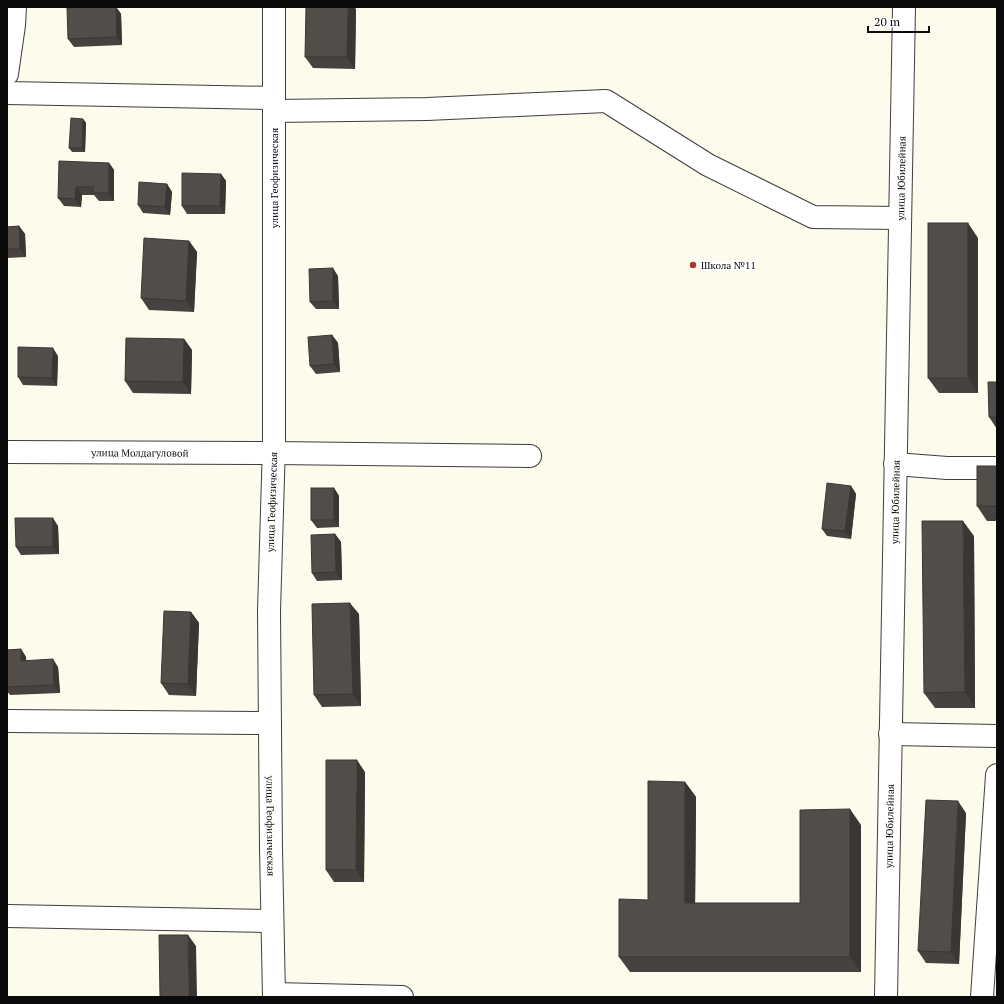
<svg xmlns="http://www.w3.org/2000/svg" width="1004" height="1004" font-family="'PT Serif',serif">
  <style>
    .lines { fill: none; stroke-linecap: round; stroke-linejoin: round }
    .minor-casing { stroke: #3e3e3e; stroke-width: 24 }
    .minor { stroke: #fff; stroke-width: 22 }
    .wall { fill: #47423f }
    .shaded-wall { fill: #3a3633 }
    .building { fill: #534d49; stroke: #3a3633 }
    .poi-dot { fill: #ad3532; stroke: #fff; stroke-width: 1.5 }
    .labels { text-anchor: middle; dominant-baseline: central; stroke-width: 4; stroke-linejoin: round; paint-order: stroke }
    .street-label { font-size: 10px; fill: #0b0b0b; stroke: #fff }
    .poi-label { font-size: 10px; fill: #0b0b0b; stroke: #fff; text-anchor: start }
  </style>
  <rect width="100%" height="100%" fill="#fdfbeb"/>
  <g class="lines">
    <!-- minor casing -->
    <g class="minor-casing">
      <g id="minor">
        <path id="s1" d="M274 7V444L269 611 271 849 274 997"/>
        <path d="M7 74 14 25 15 7"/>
        <path d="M7 93 274 98"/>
        <path d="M274 111 427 109 606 101 708 165 813 217 900 218"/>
        <path id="s2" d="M7 452 274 453 530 456"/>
        <path d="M895 464 947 468H997"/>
        <path d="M7 721 270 723"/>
        <path d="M890 734 997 736"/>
        <path d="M7 916 272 921"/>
        <path d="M274 994 402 997"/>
        <path id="s3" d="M886 997 904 7"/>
        <path d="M982 997 997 775"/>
      </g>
    </g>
    <!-- minor -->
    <use href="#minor" class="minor"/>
  </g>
  <!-- wall -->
  <g class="wall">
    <path d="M92 7H116L121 14 122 45 74 47 68 39Z"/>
    <path d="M356 9 355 69 313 68 305 57Z"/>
    <path d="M83 119 86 123 85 152H72L69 148Z"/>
    <path d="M109 163 114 170V201H99L94 195H82L81 207 64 206 58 198Z"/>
    <path d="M221 174 226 181 225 214H187L182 206Z"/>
    <path d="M167 184 172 192 170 215 143 213 138 205Z"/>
    <path d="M19 226 25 234 26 257 7 258V227Z"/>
    <path d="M978 238V393H939L928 378Z"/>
    <path d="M189 241 197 252 194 312 149 310 141 298Z"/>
    <path d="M338 276 339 309H316L310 302Z"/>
    <path d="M332 335 338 343 340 372 316 374 310 366Z"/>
    <path d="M184 339 192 350 191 394 133 393 125 381Z"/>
    <path d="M58 356 57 386 23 385 18 377Z"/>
    <path d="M997 382V429L989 417Z"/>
    <path d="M997 466V521H987L977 506Z"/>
    <path d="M851 486 856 494 851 539 827 536 822 529Z"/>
    <path d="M334 488 339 496V527L317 528 311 520Z"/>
    <path d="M58 526 59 554 21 555 16 547Z"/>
    <path d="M335 534 341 542 342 580 317 581 312 573Z"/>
    <path d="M974 536 975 708H935L924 693Z"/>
    <path d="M191 612 199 623 196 696 169 695 161 683Z"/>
    <path d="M359 614 361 706 322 707 314 695Z"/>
    <path d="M21 649 26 657V661L58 667 60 693 10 695 7 691V650Z"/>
    <path d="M365 772 364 882H334L326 870Z"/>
    <path d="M685 782 696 797 695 903H800L861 825V972H630L619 957 648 900Z"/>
    <path d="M966 813 959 964 926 963 918 951Z"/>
  </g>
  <!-- shaded-wall -->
  <g class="shaded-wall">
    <path d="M116 7 121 14 122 45 117 37Z"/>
    <path d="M348 7H354L356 9 355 69 347 57Z"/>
    <path d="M83 119 86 123 85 152 82 148Z"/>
    <path d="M109 163 114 170V201L109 193Z"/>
    <path d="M221 174 226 181 225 214 220 206Z"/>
    <path d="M167 184 172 192 170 215 165 207Z"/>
    <path d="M76 187 82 195 81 207 75 199Z"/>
    <path d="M968 223 978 238V393L968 378Z"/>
    <path d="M19 226 25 234 26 257 20 249Z"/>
    <path d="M189 241 197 252 194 312 186 301Z"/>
    <path d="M333 268 338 276 339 309 333 301Z"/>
    <path d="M332 335 338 343 340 372 334 364Z"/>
    <path d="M184 339 192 350 191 394 183 382Z"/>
    <path d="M53 348 58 356 57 386 52 378Z"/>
    <path d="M851 486 856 494 851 539 845 531Z"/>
    <path d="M334 488 339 496V527L334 520Z"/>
    <path d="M53 518 58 526 59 554 53 547Z"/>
    <path d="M963 521 974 536 975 708 965 692Z"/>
    <path d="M335 534 341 542 342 580 336 572Z"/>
    <path d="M350 603 359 614 361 706 353 694Z"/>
    <path d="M191 612 199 623 196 696 188 684Z"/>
    <path d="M21 649 26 657 27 669 21 661Z"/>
    <path d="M53 659 58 667 60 693 54 685Z"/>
    <path d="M357 760 365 772 364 882 356 870Z"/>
    <path d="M685 782 696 797 695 918 685 903Z"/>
    <path d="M958 801 966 813 959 964 951 952Z"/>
    <path d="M850 809 861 825V972L850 957Z"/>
    <path d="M188 935 196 946 197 997H189Z"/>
  </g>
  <!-- building -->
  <g class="building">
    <path d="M92 7H116L117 37 68 39 67 8Z"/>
    <path d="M306 7H348L347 57H305Z"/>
    <path d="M71 118 83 119 82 148H69Z"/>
    <path d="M59 161 109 163V193H93V187H76L75 199 58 198Z"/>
    <path d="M182 173 221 174 220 206H182Z"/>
    <path d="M139 182 167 184 165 207 138 205Z"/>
    <rect x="928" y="223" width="40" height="155"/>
    <path d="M19 226 20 249H7V227Z"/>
    <path d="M144 238 189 241 186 301 141 298Z"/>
    <path d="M333 268V301L310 302 309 269Z"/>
    <path d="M332 335 334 364 310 366 308 337Z"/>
    <path d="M126 338 184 339 183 382 125 381Z"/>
    <path d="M18 347 53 348 52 378 18 377Z"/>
    <path d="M988 382H997V417H989Z"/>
    <rect x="977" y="466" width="20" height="40"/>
    <path d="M827 483 851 486 845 531 822 529Z"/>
    <rect x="311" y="488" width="23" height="32"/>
    <path d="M15 518H53V547H16Z"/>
    <path d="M922 521H963L965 692 924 693Z"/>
    <path d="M335 534 336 572 312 573 311 535Z"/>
    <path d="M350 603 353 694 314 695 312 604Z"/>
    <path d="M164 611 191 612 188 684 161 683Z"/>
    <path d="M21 649V661L53 659 54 685 7 687V650Z"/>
    <path d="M326 760H357L356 870H326Z"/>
    <path d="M648 781 685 782V903H800V810L850 809V957H619V899L648 900Z"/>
    <path d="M926 800 958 801 951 952 918 951Z"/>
    <path d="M159 935H188L189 997H160Z"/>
  </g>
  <!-- markers -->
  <circle class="poi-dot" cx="693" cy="265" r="4"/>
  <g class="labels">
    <!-- street labels -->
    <g class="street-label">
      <text transform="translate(274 178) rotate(-90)">улица Геофизическая</text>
      <text stroke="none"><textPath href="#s3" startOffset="819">улица Юбилейная</textPath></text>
      <text stroke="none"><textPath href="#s2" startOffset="133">улица Молдагуловой</textPath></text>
      <text transform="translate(272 502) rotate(-88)">улица Геофизическая</text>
      <text stroke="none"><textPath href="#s3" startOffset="495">улица Юбилейная</textPath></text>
      <text stroke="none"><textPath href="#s1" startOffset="819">улица Геофизическая</textPath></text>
      <text stroke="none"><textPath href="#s3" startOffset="171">улица Юбилейная</textPath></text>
    </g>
    <!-- poi labels -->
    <g class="poi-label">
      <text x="701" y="265">Школа №11</text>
    </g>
  </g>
  <!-- border -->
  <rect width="1004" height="1004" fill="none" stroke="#0b0b0b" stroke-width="16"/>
  <!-- scale -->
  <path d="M868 26v6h61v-6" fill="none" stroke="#0b0b0b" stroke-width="2"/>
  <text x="874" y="26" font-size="12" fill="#0b0b0b" stroke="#ffffff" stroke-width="3" paint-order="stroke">20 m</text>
</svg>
